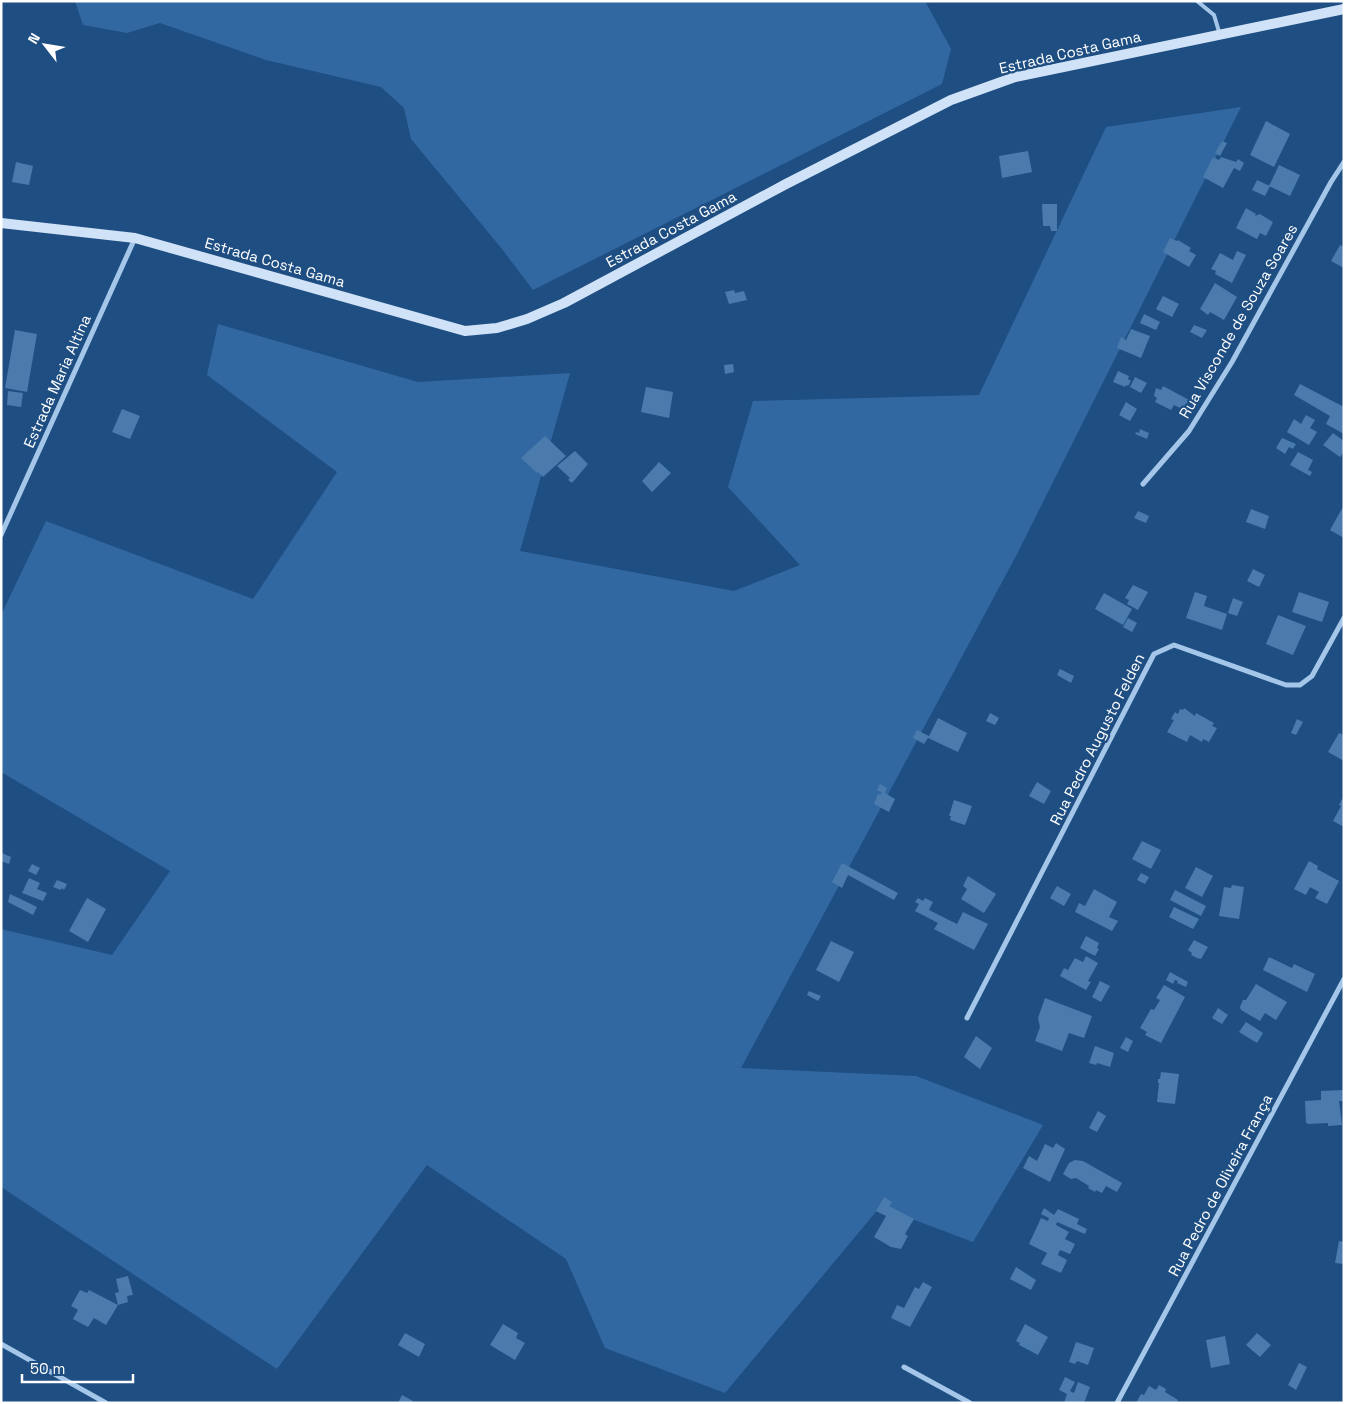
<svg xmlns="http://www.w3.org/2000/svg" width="1345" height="1404" font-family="'Space Grotesk',sans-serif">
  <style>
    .green { fill: #3268a1 }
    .building { fill: #4b7bad }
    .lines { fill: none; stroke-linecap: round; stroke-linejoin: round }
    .lane { stroke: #a4c6e9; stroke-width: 4 }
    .street { stroke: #a4c6e9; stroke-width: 5 }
    .secondary { stroke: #cfe2f7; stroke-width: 10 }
    .labels { text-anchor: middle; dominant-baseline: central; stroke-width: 4.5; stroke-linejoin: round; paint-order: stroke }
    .street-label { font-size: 15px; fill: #fff; stroke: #1e4e82 }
  </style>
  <rect width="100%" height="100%" fill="#1e4e82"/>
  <!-- green -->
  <g class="green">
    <path d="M75 1H925L951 49 942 84 533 290 502 249 411 139 404 108 381 87 266 60 160 23 127 33 83 25Z"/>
    <path d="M1241 107 1016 556 741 1068 916 1076 1043 1125 973 1242 880 1207 725 1393 605 1348 566 1259 427 1165 277 1369 1 1187V929L112 955 170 871 1 772V615L46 521 253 599 337 472 207 375 218 324 418 382 570 373 520 551 734 591 800 565 728 487 753 401 979 395 1106 127Z"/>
  </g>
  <!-- building -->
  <g class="building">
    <path d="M1266 121 1290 134 1274 167 1250 155Z"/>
    <path d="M1222 141 1227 143 1220 156 1215 153Z"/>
    <path d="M1028 151 1032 172 1002 178 999 156Z"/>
    <path d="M1213 157 1219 160 1221 157 1236 162 1238 159 1244 163 1240 171 1234 168 1223 188 1203 177Z"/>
    <path d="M16 162 33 166 29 185 12 182Z"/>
    <path d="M1279 165 1300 175 1290 196 1269 186Z"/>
    <path d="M1257 180 1270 186 1265 196 1252 190Z"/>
    <path d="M1042 204H1057V231H1051L1050 226H1043Z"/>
    <path d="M1246 208 1256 214 1255 216 1260 214 1273 222 1266 236 1260 233 1257 239 1236 228Z"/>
    <path d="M1170 238 1177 241 1178 240 1191 248 1189 251 1196 255 1189 267 1163 252Z"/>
    <path d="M1340 245 1344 247V268L1331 261Z"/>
    <path d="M1237 251 1246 255 1232 283 1215 274 1216 271 1211 269 1220 253 1233 260Z"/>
    <path d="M1215 283 1237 297 1224 320 1210 312 1208 315 1200 309Z"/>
    <path d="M734 290 735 293 744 291 747 300 729 304 725 292Z"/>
    <path d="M1163 296 1179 304 1172 317 1156 309Z"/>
    <path d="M1144 314 1160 322 1156 330 1140 323Z"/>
    <path d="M1194 325 1207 330 1202 338 1190 332Z"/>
    <path d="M1131 329 1150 336 1141 358 1117 348 1121 337 1126 340Z"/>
    <path d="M15 330 37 334 27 392 5 388Z"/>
    <path d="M733 364 734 372 725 374 724 365Z"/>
    <path d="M1118 371 1129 376 1128 379 1131 381 1128 386 1126 385 1125 387 1113 382Z"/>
    <path d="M1135 377 1147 383 1141 393 1130 387Z"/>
    <path d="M1300 384 1344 407V434L1326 424 1330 416 1294 395Z"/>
    <path d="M1163 386 1191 401 1186 411 1174 405 1171 410 1155 402 1157 398 1154 396 1156 388 1161 390Z"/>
    <path d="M646 387 673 392 669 418 641 412Z"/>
    <path d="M8 391 23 393 21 407 7 405Z"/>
    <path d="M1126 402 1137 409 1130 421 1119 415Z"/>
    <path d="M122 409 140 416 130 439 112 432Z"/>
    <path d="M1306 415 1315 420 1310 428 1317 432 1309 445 1287 432 1294 419 1301 424Z"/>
    <path d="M1140 429 1149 433 1147 439 1135 434 1136 432 1139 433Z"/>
    <path d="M1333 433 1344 441V452L1340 457 1323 445Z"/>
    <path d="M545 436 566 456 543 477 538 472 537 473 521 458Z"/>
    <path d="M1282 438 1296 444 1293 449 1289 447 1285 454 1276 448Z"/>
    <path d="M575 451 588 464 572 483 568 480 570 478 557 466Z"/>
    <path d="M1298 452 1313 460 1308 470 1312 472 1310 476 1290 465Z"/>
    <path d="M659 462 671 473 652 492 642 481Z"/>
    <path d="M1344 505V538L1330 530Z"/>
    <path d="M1251 509 1269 516 1265 529 1246 522Z"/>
    <path d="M1138 511 1149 516 1146 523 1134 518Z"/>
    <path d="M1253 569 1265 575 1259 587 1247 581Z"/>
    <path d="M1133 585 1148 592 1138 610 1127 604 1129 600 1125 598Z"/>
    <path d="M1195 592 1207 596 1204 606 1227 614 1222 630 1186 618Z"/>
    <path d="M1299 592 1329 602 1322 622 1292 612Z"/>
    <path d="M1104 593 1132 609 1123 625 1095 609Z"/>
    <path d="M1233 598 1243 602 1237 616 1228 613Z"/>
    <path d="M1278 615 1306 626 1293 655 1266 644Z"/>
    <path d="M1128 618 1137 623 1132 632 1123 627Z"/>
    <path d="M1060 669 1074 676 1071 683 1057 675Z"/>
    <path d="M1184 708 1195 716 1196 713 1214 723 1212 726 1217 728 1209 742 1203 739 1202 742 1190 735 1187 742 1167 732 1174 720 1171 719 1175 712 1178 714 1180 709 1183 710Z"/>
    <path d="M990 713 999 718 995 725 986 721Z"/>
    <path d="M938 718 967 733 958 752 928 738 924 744 913 738 917 730 929 736Z"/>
    <path d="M1297 719 1303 722 1296 735 1291 733Z"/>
    <path d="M1339 733 1344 735V761L1328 752Z"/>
    <path d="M1037 782 1051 791 1044 804 1029 796Z"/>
    <path d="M880 784 887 788 885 793 895 799 889 812 874 804 878 794 880 795 882 793 877 790Z"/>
    <path d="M1342 799 1344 800V827L1333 821 1341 806 1339 805Z"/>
    <path d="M954 800 972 806 965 825 950 820 951 816H949Z"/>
    <path d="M1142 841 1161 850 1151 869 1132 859Z"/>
    <path d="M2 853 11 857 9 864 1 861Z"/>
    <path d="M1309 861 1318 866 1317 869 1339 881 1327 904 1315 898 1319 892 1310 887 1306 895 1294 889Z"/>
    <path d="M842 863 898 893 894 900 848 875 842 888 832 882Z"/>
    <path d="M32 864 40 868 36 875 28 871Z"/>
    <path d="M1196 867 1213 876 1202 897 1185 888Z"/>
    <path d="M1141 873 1149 877 1145 884 1137 880Z"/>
    <path d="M968 876 996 894 984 913 961 899 967 889 963 886Z"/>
    <path d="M29 878 40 883 37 889 47 893 43 901 22 893Z"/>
    <path d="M57 880 67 884 64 890 62 888 61 890 53 887Z"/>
    <path d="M1232 885 1244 887 1239 919 1219 916 1224 887 1231 888Z"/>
    <path d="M1057 886 1071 894 1064 906 1050 898Z"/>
    <path d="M1094 889 1117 902 1109 917 1118 921 1112 931 1075 912 1079 903 1085 906Z"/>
    <path d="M1175 890 1206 906 1201 916 1170 900Z"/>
    <path d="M10 894 37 907 33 915 8 902Z"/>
    <path d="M87 898 106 909 88 942 69 931Z"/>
    <path d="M918 898 923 901 925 898 933 902 929 910 957 924 963 912 988 924 974 950 934 929 938 923 915 911 919 904 915 902Z"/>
    <path d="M1174 907 1199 919 1193 929 1169 917Z"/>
    <path d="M1086 936 1099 943 1097 948 1099 949 1095 956 1080 948Z"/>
    <path d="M1194 940 1208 947 1201 959 1199 958V959L1191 955 1192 953 1188 950Z"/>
    <path d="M831 941 854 952 839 982 816 970Z"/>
    <path d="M1086 956 1098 963 1088 981 1091 982 1086 990 1060 976 1064 968 1068 970 1075 958 1083 962Z"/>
    <path d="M1269 957 1292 968 1294 964 1315 974 1307 992 1263 970Z"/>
    <path d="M1170 972 1188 982 1186 987 1177 983 1178 981 1175 980 1173 984 1166 980Z"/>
    <path d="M1100 981 1110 986 1101 1002 1092 997Z"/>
    <path d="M1256 984 1287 1002 1276 1020 1265 1013 1260 1021 1241 1010 1240 1007 1242 1002 1243 1000H1246Z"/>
    <path d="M1164 985 1185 997 1161 1043 1145 1035 1147 1032 1140 1028 1151 1009 1154 1010 1160 1000 1156 998Z"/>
    <path d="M809 991 821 996 818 1001 807 995Z"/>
    <path d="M1045 998 1092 1016 1084 1038 1069 1033 1062 1051 1035 1041 1040 1027 1038 1018Z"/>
    <path d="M1218 1008 1228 1015 1222 1024 1212 1018Z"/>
    <path d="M1246 1022 1263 1033 1257 1043 1239 1032Z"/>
    <path d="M976 1036 992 1048 980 1069 964 1057Z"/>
    <path d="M1126 1037 1133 1041 1128 1052 1120 1048Z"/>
    <path d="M1095 1046 1114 1053 1110 1067 1097 1063 1096 1065 1089 1063Z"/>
    <path d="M1161 1072 1179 1074 1175 1104 1157 1102 1159 1083H1158V1079H1160Z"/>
    <path d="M1344 1090V1101H1339L1342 1125 1328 1126V1123L1309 1124 1306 1123 1305 1101 1321 1100V1091Z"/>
    <path d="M1098 1111 1106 1116 1097 1132 1089 1128Z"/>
    <path d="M1056 1143 1065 1149 1050 1182 1023 1168 1029 1156 1037 1161 1045 1144 1053 1148Z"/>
    <path d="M1075 1160 1083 1161 1122 1183 1117 1192 1106 1186 1102 1193 1096 1190 1095 1192 1088 1188 1089 1186 1076 1178 1071 1179 1063 1174 1069 1163Z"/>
    <path d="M884 1197 892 1202 889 1207H891L914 1219 905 1234 908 1236 901 1249 891 1247 874 1237 886 1216 876 1211Z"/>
    <path d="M1044 1208 1054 1215 1052 1218 1058 1209 1079 1219 1077 1224 1087 1229 1085 1234 1057 1222 1056 1225 1069 1232 1065 1239 1075 1244 1070 1254 1060 1250 1058 1255 1067 1260 1061 1273 1041 1264 1047 1253 1029 1244 1041 1218 1048 1221 1049 1218 1041 1214Z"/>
    <path d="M1339 1241 1344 1242V1264L1335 1263Z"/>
    <path d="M1016 1267 1036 1280 1031 1290 1010 1279Z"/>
    <path d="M128 1276 133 1295 127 1296 128 1302 118 1305 115 1293 119 1292 116 1279Z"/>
    <path d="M923 1282 932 1287 910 1327 891 1318 897 1305 904 1308 915 1287 919 1289Z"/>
    <path d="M80 1290 87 1293 89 1290 118 1305 106 1325 94 1318 88 1327 73 1319 78 1310 71 1306Z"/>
    <path d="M503 1324 518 1333 516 1338 525 1343 515 1360 490 1345Z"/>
    <path d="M1025 1324 1048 1337 1038 1355 1019 1345 1020 1343 1016 1341Z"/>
    <path d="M405 1333 425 1344 419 1357 398 1345Z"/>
    <path d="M1257 1333 1271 1345 1260 1357 1246 1345Z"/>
    <path d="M1225 1336 1230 1364 1211 1368 1206 1340Z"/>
    <path d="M1076 1342 1094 1348 1088 1365 1077 1361 1075 1364 1069 1362Z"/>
    <path d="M1299 1363 1307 1367 1296 1390 1288 1385Z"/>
    <path d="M1065 1377 1075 1382 1070 1391 1074 1393 1078 1382 1090 1387 1084 1403H1064L1067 1394 1059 1390Z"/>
    <path d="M1159 1385 1166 1389 1165 1392 1178 1400 1177 1403H1136L1141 1394 1144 1395 1149 1386 1156 1390Z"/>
    <path d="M402 1395 413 1401 412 1403H398Z"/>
  </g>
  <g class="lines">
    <!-- lane -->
    <path class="lane" d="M1197 1 1214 15 1220 35"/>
    <!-- street -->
    <g class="street">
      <path d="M1143 484 1189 431 1232 362 1331 182 1344 162"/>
      <path d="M1 535 135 238"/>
      <path d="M967 1018 1154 654 1174 645 1286 685H1300L1312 676 1344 618"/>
      <path d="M1 1344 106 1403"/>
      <path d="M904 1367 970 1403"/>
      <path d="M1117 1403 1344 979"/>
    </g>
    <!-- secondary -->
    <path class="secondary" d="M1 223 135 238 465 331 497 328 527 319 564 303 786 184 951 100 1015 77 1344 9"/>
  </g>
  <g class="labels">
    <!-- street labels -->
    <g class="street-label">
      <text transform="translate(1070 52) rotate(-13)">Estrada Costa Gama</text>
      <text transform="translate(671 229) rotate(-28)">Estrada Costa Gama</text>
      <text transform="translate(275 262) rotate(16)">Estrada Costa Gama</text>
      <text transform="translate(1238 321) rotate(-60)">Rua Visconde de Souza Soares</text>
      <text transform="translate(57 381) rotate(-66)">Estrada Maria Altina</text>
      <text transform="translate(1097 739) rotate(-63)">Rua Pedro Augusto Felden</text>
      <text transform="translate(1220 1185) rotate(-62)">Rua Pedro de Oliveira França</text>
    </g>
  </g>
  <!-- border -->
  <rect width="1345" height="1404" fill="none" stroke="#ffffff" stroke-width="5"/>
  <!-- north arrow -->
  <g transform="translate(45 45) rotate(301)" stroke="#1e4e82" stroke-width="4" paint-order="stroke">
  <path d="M0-4L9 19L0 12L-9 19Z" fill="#ffffff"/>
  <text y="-8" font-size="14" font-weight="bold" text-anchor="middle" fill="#ffffff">N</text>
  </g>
  <!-- scale -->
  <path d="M22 1374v8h111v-8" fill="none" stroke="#ffffff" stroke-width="2.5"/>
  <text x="30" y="1374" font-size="15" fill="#ffffff" stroke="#1e4e82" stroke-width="4" paint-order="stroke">50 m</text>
</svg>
